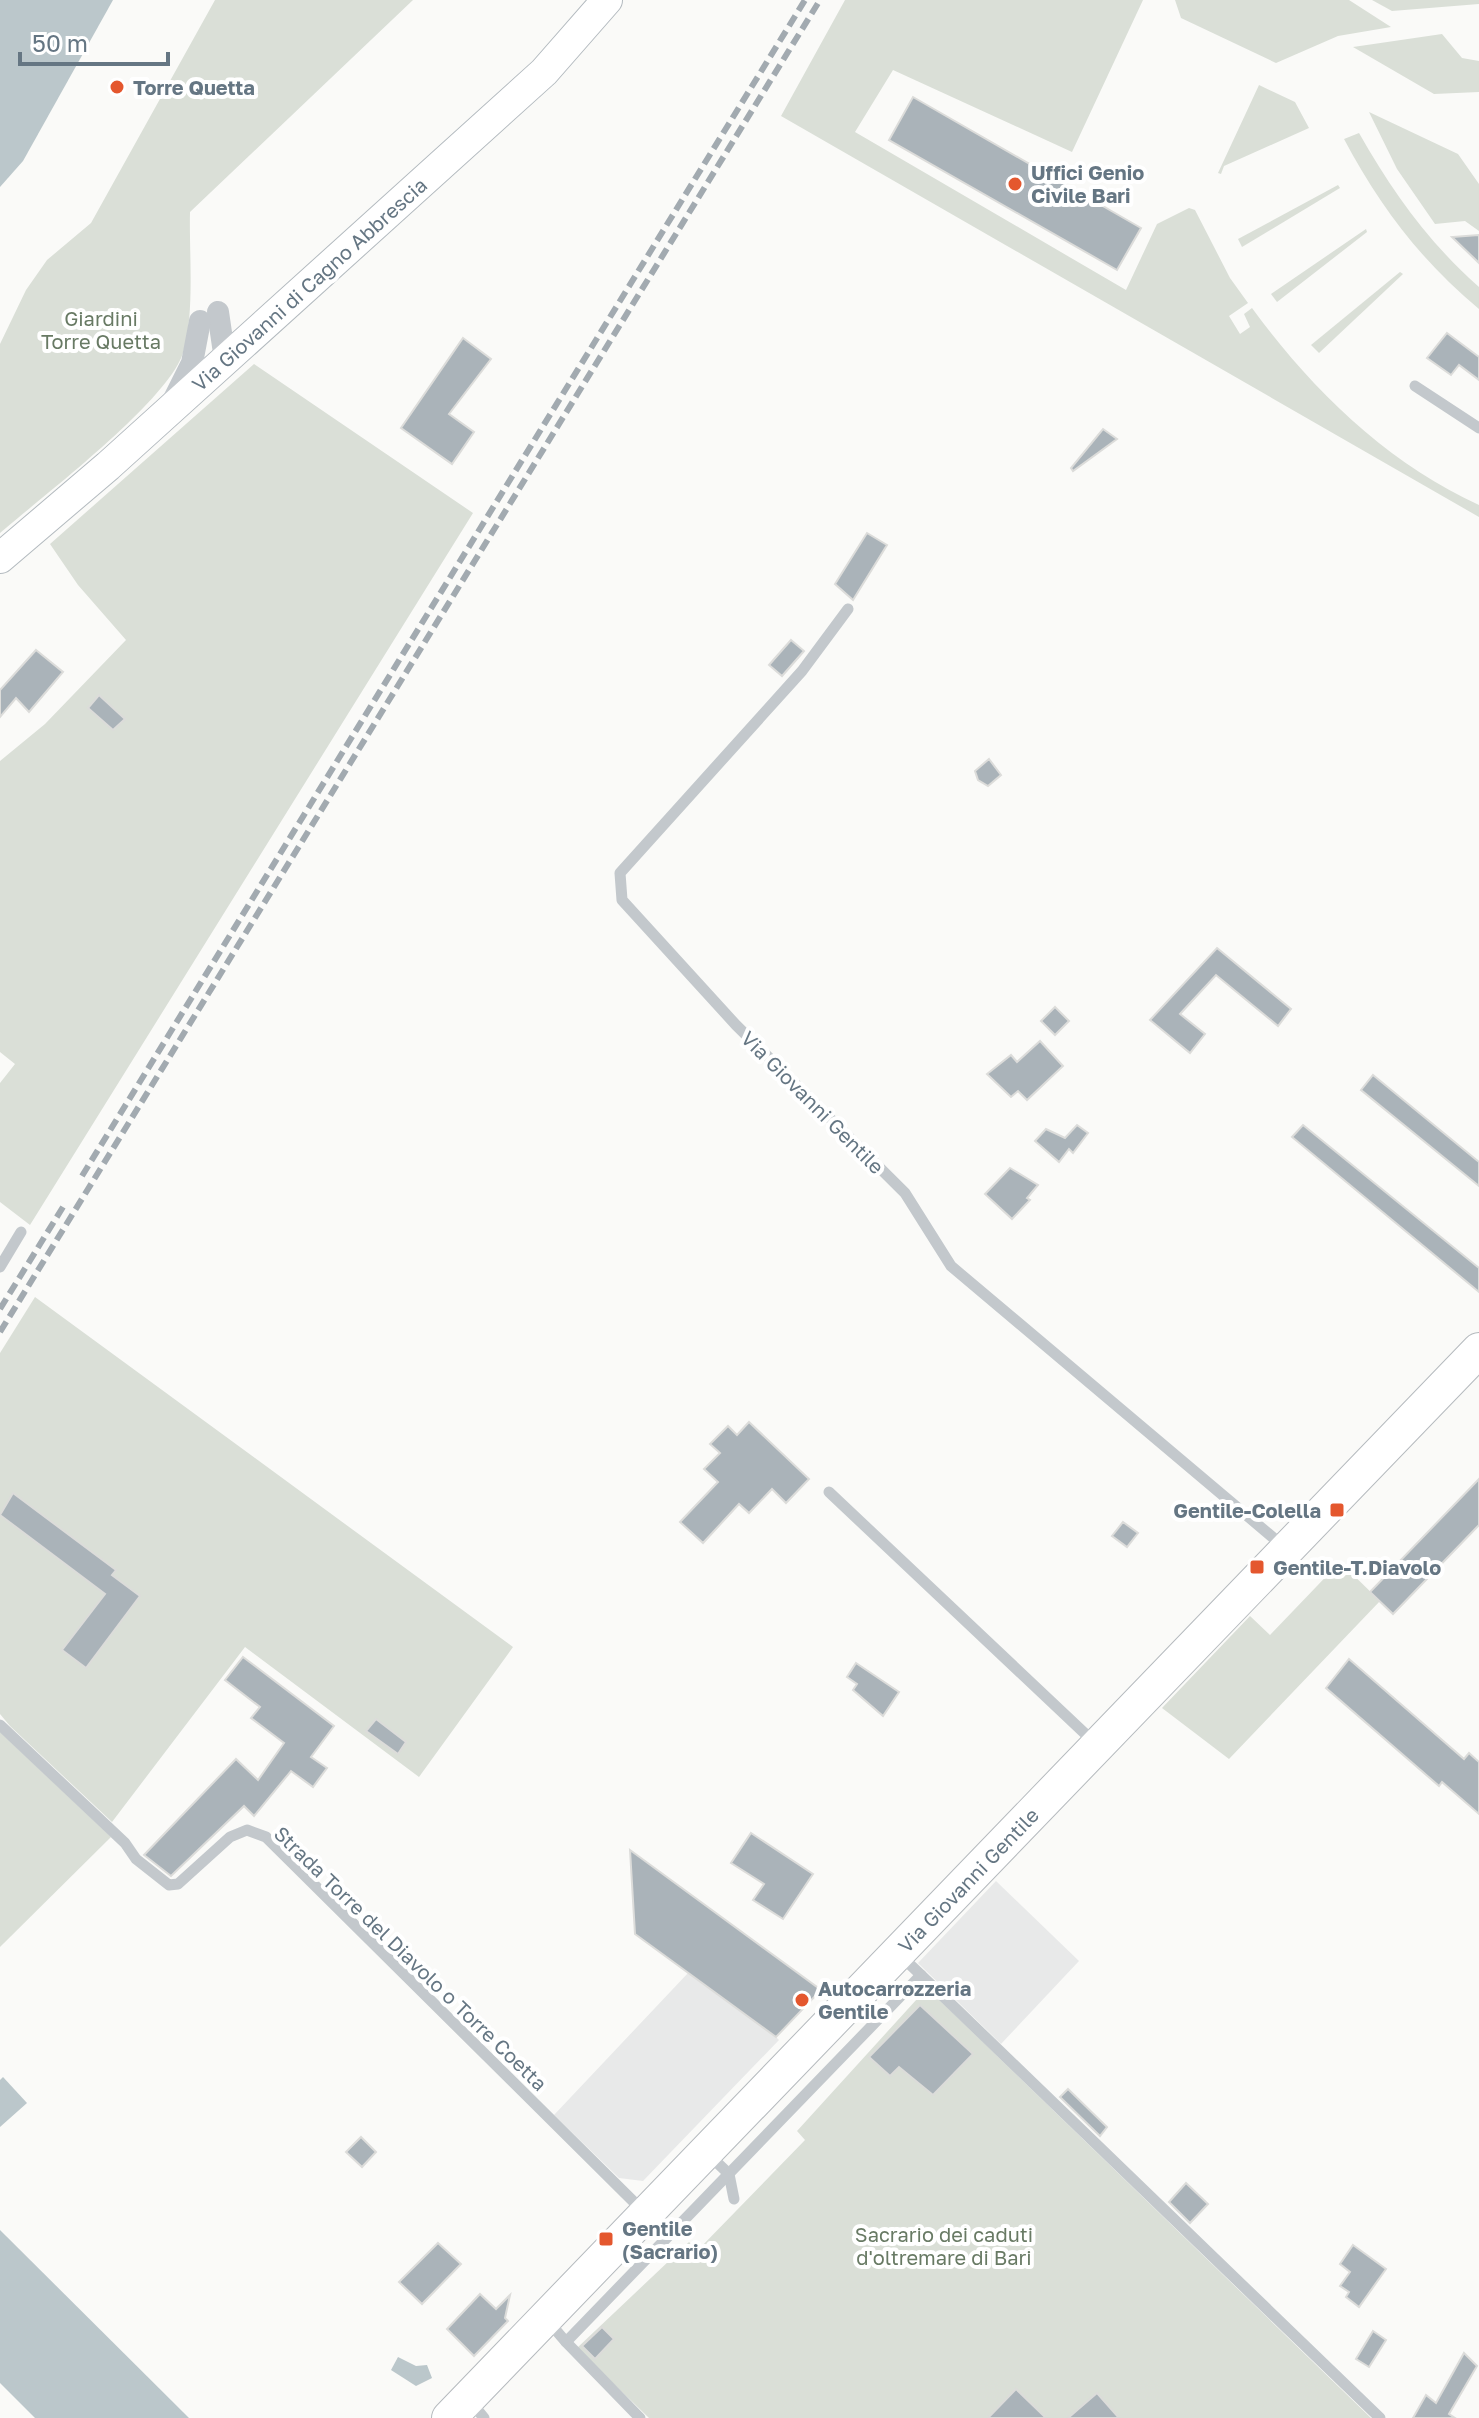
<svg xmlns="http://www.w3.org/2000/svg" width="1479" height="2418" font-family="'Golos Text',sans-serif">
  <style>
    .built { fill: #e8e9e9 }
    .green { fill: #dadfd7 }
    .water { fill: #bbc7cb }
    .building { fill: #aab3b9; stroke: #dcdcda; stroke-width: 2 }
    .lines { fill: none; stroke-linecap: round; stroke-linejoin: round }
    .secondary-casing { stroke: #b3babf; stroke-width: 32 }
    .primary-casing { stroke: #b5babe; stroke-width: 36 }
    .service { stroke: #c3c8cc; stroke-width: 11 }
    .minor { stroke: #c3c8cc; stroke-width: 22 }
    .secondary { stroke: #fff; stroke-width: 30 }
    .primary { stroke: #fff; stroke-width: 34 }
    .rail { stroke: #a2aab0; stroke-width: 6; stroke-dasharray: 12 6; stroke-linecap: butt }
    .poi-dot { fill: #e4572e; stroke: #fff; stroke-width: 3 }
    .labels { text-anchor: middle; dominant-baseline: central; stroke-width: 8; stroke-linejoin: round; paint-order: stroke }
    .poi-label { font-size: 20px; font-weight: bold; fill: #657683; stroke: #fff; text-anchor: start }
    .street-label { font-size: 20px; fill: #657683; stroke: #fff }
    .park-label { font-size: 20px; fill: #687a64; stroke: #fff }
  </style>
  <rect width="100%" height="100%" fill="#fafaf8"/>
  <!-- built -->
  <g class="built">
    <path d="M630 1850 821 1990 776 2037 779 2040 643 2181 619 2178 554 2115 688 1973 635 1934Z"/>
    <path d="M996 1881 1079 1961 1001 2044 918 1963Z"/>
  </g>
  <!-- green -->
  <g class="green">
    <path d="M215 0H413L190 212C189 254 195 314 183 353 168 401 43 496 0 533V344L26 290 47 260 91 223Z"/>
    <path d="M845 0H1143L1072 152 893 70 855 132 1126 290 1157 224 1189 208 1195 210 1230 278 1248 303 1229 316 1240 334 1250 327 1244 314 1252 308C1311 389 1387 463 1479 505V517L781 116Z"/>
    <path d="M1175 0H1349L1391 27 1338 36 1276 63 1181 18Z"/>
    <path d="M1372 0H1479V4L1392 11Z"/>
    <path d="M1442 34 1462 58 1479 61V92L1434 94 1353 47Z"/>
    <path d="M1259 85 1295 102 1309 128 1224 166 1221 174 1218 173Z"/>
    <path d="M1369 112 1458 154 1479 184V231L1465 221 1435 224 1397 169Z"/>
    <path d="M1359 133C1392 191 1428 242 1479 287V309C1421 261 1379 205 1344 139Z"/>
    <path d="M1338 185 1340 188 1242 247 1238 239Z"/>
    <path d="M1366 229 1367 232 1277 302 1271 294Z"/>
    <path d="M1400 272 1403 274 1319 353 1311 345Z"/>
    <path d="M254 364 473 513 30 1225 0 1202V1083L15 1064 0 1052V761L45 724 126 640 78 585 50 544Z"/>
    <path d="M35 1297 513 1647 419 1777 245 1647 112 1822 10 1726 0 1714V1353Z"/>
    <path d="M1340 1562 1380 1601 1229 1759 1162 1708 1250 1616 1270 1635Z"/>
    <path d="M0 1732 111 1837 0 1947Z"/>
    <path d="M927 1988 1371 2418H649L577 2348 689 2242 698 2250 805 2140 797 2131Z"/>
  </g>
  <!-- water -->
  <g class="water">
    <path d="M0 0H113L23 161 0 187Z"/>
    <path d="M3 2077 27 2103 0 2127V2080Z"/>
    <path d="M0 2230 189 2418H35L0 2383Z"/>
    <path d="M398 2357 416 2366 427 2365 432 2378 416 2386 391 2370Z"/>
  </g>
  <!-- building -->
  <g class="building">
    <path d="M913 97 1141 228 1117 270 889 140Z"/>
    <path d="M1479 235V263L1452 237Z"/>
    <path d="M1447 333 1479 357V380L1459 365 1451 375 1427 358Z"/>
    <path d="M463 338 491 359 449 414 474 432 452 464 401 428Z"/>
    <path d="M1103 429 1117 439 1073 471 1071 468Z"/>
    <path d="M867 533 887 545 853 600 835 584Z"/>
    <path d="M791 640 804 651 782 676 769 665Z"/>
    <path d="M36 650 63 672 29 712 16 698 0 717V690Z"/>
    <path d="M99 695 125 719 113 730 88 708Z"/>
    <path d="M989 759 1001 775 988 786 978 780 975 771Z"/>
    <path d="M1217 948 1291 1009 1278 1026 1216 975 1180 1014 1205 1034 1190 1053 1150 1020Z"/>
    <path d="M1055 1007 1069 1021 1055 1035 1041 1021Z"/>
    <path d="M1040 1041 1063 1066 1027 1100 1018 1091 1011 1097 987 1074 1011 1055 1017 1062Z"/>
    <path d="M1373 1075 1479 1162V1186L1361 1090Z"/>
    <path d="M1077 1125 1088 1133 1073 1153 1069 1149 1059 1162 1035 1141 1046 1129 1065 1138Z"/>
    <path d="M1303 1125 1479 1268V1292L1292 1137Z"/>
    <path d="M1010 1168 1038 1185 1027 1198 1030 1200 1012 1219 985 1194Z"/>
    <path d="M749 1422 809 1479 786 1503 772 1489 749 1513 739 1504 703 1543 680 1522 718 1482 704 1469 720 1453 710 1444 728 1426 737 1435Z"/>
    <path d="M1479 1479V1525L1393 1614 1370 1592Z"/>
    <path d="M13 1493 116 1570 112 1575 140 1596 86 1668 62 1650 105 1594 0 1515Z"/>
    <path d="M1123 1522 1138 1533 1127 1547 1112 1536Z"/>
    <path d="M243 1657 334 1726 311 1757 327 1768 313 1787 291 1771 254 1816 244 1806 171 1876 144 1855 236 1759 258 1780 284 1743 251 1718 260 1707 225 1680Z"/>
    <path d="M1349 1659 1464 1759 1469 1753 1479 1762V1814L1442 1782 1439 1786 1326 1688Z"/>
    <path d="M856 1663 899 1692 883 1716 853 1690 857 1684 847 1677Z"/>
    <path d="M376 1719 406 1742 398 1754 366 1731Z"/>
    <path d="M751 1833 813 1874 783 1919 753 1900 764 1884 731 1863Z"/>
    <path d="M630 1850 821 1990 776 2037 635 1934Z"/>
    <path d="M920 2005 973 2054 933 2095 899 2067 890 2076 869 2057Z"/>
    <path d="M1068 2089 1107 2127 1100 2136 1060 2097Z"/>
    <path d="M361 2137 376 2152 362 2167 346 2152Z"/>
    <path d="M1186 2183 1208 2204 1190 2223 1169 2202Z"/>
    <path d="M438 2243 461 2264 422 2304 399 2282Z"/>
    <path d="M1353 2245 1386 2269 1359 2307 1346 2297 1349 2292 1340 2286 1350 2272 1340 2264Z"/>
    <path d="M480 2294 496 2309 510 2295 505 2318 508 2321 474 2356 447 2329Z"/>
    <path d="M602 2327 614 2339 595 2359 582 2346Z"/>
    <path d="M1373 2331 1386 2340 1369 2367 1356 2359Z"/>
    <path d="M1464 2353 1477 2366 1449 2414 1455 2418H1413L1426 2395 1436 2403Z"/>
    <path d="M1016 2389 1046 2418H988Z"/>
    <path d="M1097 2393 1119 2418H1068Z"/>
  </g>
  <g class="lines">
    <!-- secondary casing -->
    <g class="secondary-casing">
      <path id="secondary" d="M0 558 108 466 544 72 607 0"/>
    </g>
    <!-- primary casing -->
    <g class="primary-casing">
      <path id="primary" d="M449 2418 1479 1350"/>
    </g>
    <!-- service -->
    <g class="service">
      <path d="M1415 386 1479 428"/>
      <path d="M848 609 802 671 620 873 622 900 736 1025 905 1193 951 1266 1283 1546"/>
      <path d="M0 1267 21 1232"/>
      <path d="M829 1492 1096 1744"/>
      <path d="M0 1725 125 1843 136 1859 169 1885 178 1884 230 1837 247 1830 266 1837 644 2212"/>
      <path d="M921 1975 1380 2418"/>
      <path d="M707 2153 729 2174 734 2199"/>
      <path d="M548 2321 566 2342 921 1975 901 1956"/>
      <path d="M566 2342 640 2418"/>
      <path d="M471 2402 484 2418"/>
    </g>
    <!-- minor -->
    <g class="minor">
      <path d="M218 312 225 360"/>
      <path d="M174 399 192 363 200 321"/>
    </g>
    <!-- secondary -->
    <use href="#secondary" class="secondary"/>
    <!-- primary -->
    <use href="#primary" class="primary"/>
    <!-- rail -->
    <g class="rail">
      <path d="M82 1176 805 0"/>
      <path d="M0 1309 63 1207"/>
      <path d="M0 1332 820 0"/>
    </g>
  </g>
  <!-- markers -->
  <g class="poi-dot">
    <circle cx="117" cy="87" r="8"/>
    <circle cx="1015" cy="184" r="8"/>
    <rect x="1329" y="1502" width="16" height="16" rx="4"/>
    <rect x="1249" y="1559" width="16" height="16" rx="4"/>
    <circle cx="802" cy="2000" r="8"/>
    <rect x="598" y="2231" width="16" height="16" rx="4"/>
  </g>
  <g class="labels">
    <!-- poi labels -->
    <g class="poi-label">
      <text x="133" y="87">Torre Quetta</text>
      <text x="1031" y="172">Uffici Genio<tspan x="1031" dy="23">Civile Bari</tspan></text>
      <text x="1321" y="1510" text-anchor="end">Gentile-Colella</text>
      <text x="1273" y="1567">Gentile-T.Diavolo</text>
      <text x="818" y="1988">Autocarrozzeria<tspan x="818" dy="23">Gentile</tspan></text>
      <text x="622" y="2228">Gentile<tspan x="622" dy="23">(Sacrario)</tspan></text>
    </g>
    <!-- street labels -->
    <g class="street-label">
      <text transform="translate(309 284) rotate(-42)">Via Giovanni di Cagno Abbrescia</text>
      <text transform="translate(813 1102) rotate(45)">Via Giovanni Gentile</text>
      <text transform="translate(968 1880) rotate(-46)">Via Giovanni Gentile</text>
      <text transform="translate(411 1958) rotate(44)">Strada Torre del Diavolo o Torre Coetta</text>
    </g>
    <!-- park labels -->
    <g class="park-label">
      <text x="101" y="318">Giardini<tspan x="101" dy="23">Torre Quetta</tspan></text>
      <text x="944" y="2234">Sacrario dei caduti<tspan x="944" dy="23">d'oltremare di Bari</tspan></text>
    </g>
  </g>
  <!-- scale -->
  <path d="M20 52v12h148v-12" fill="none" stroke="#657683" stroke-width="4"/>
  <text x="32" y="52" font-size="24" fill="#657683" stroke="#ffffff" stroke-width="6" paint-order="stroke">50 m</text>
</svg>
